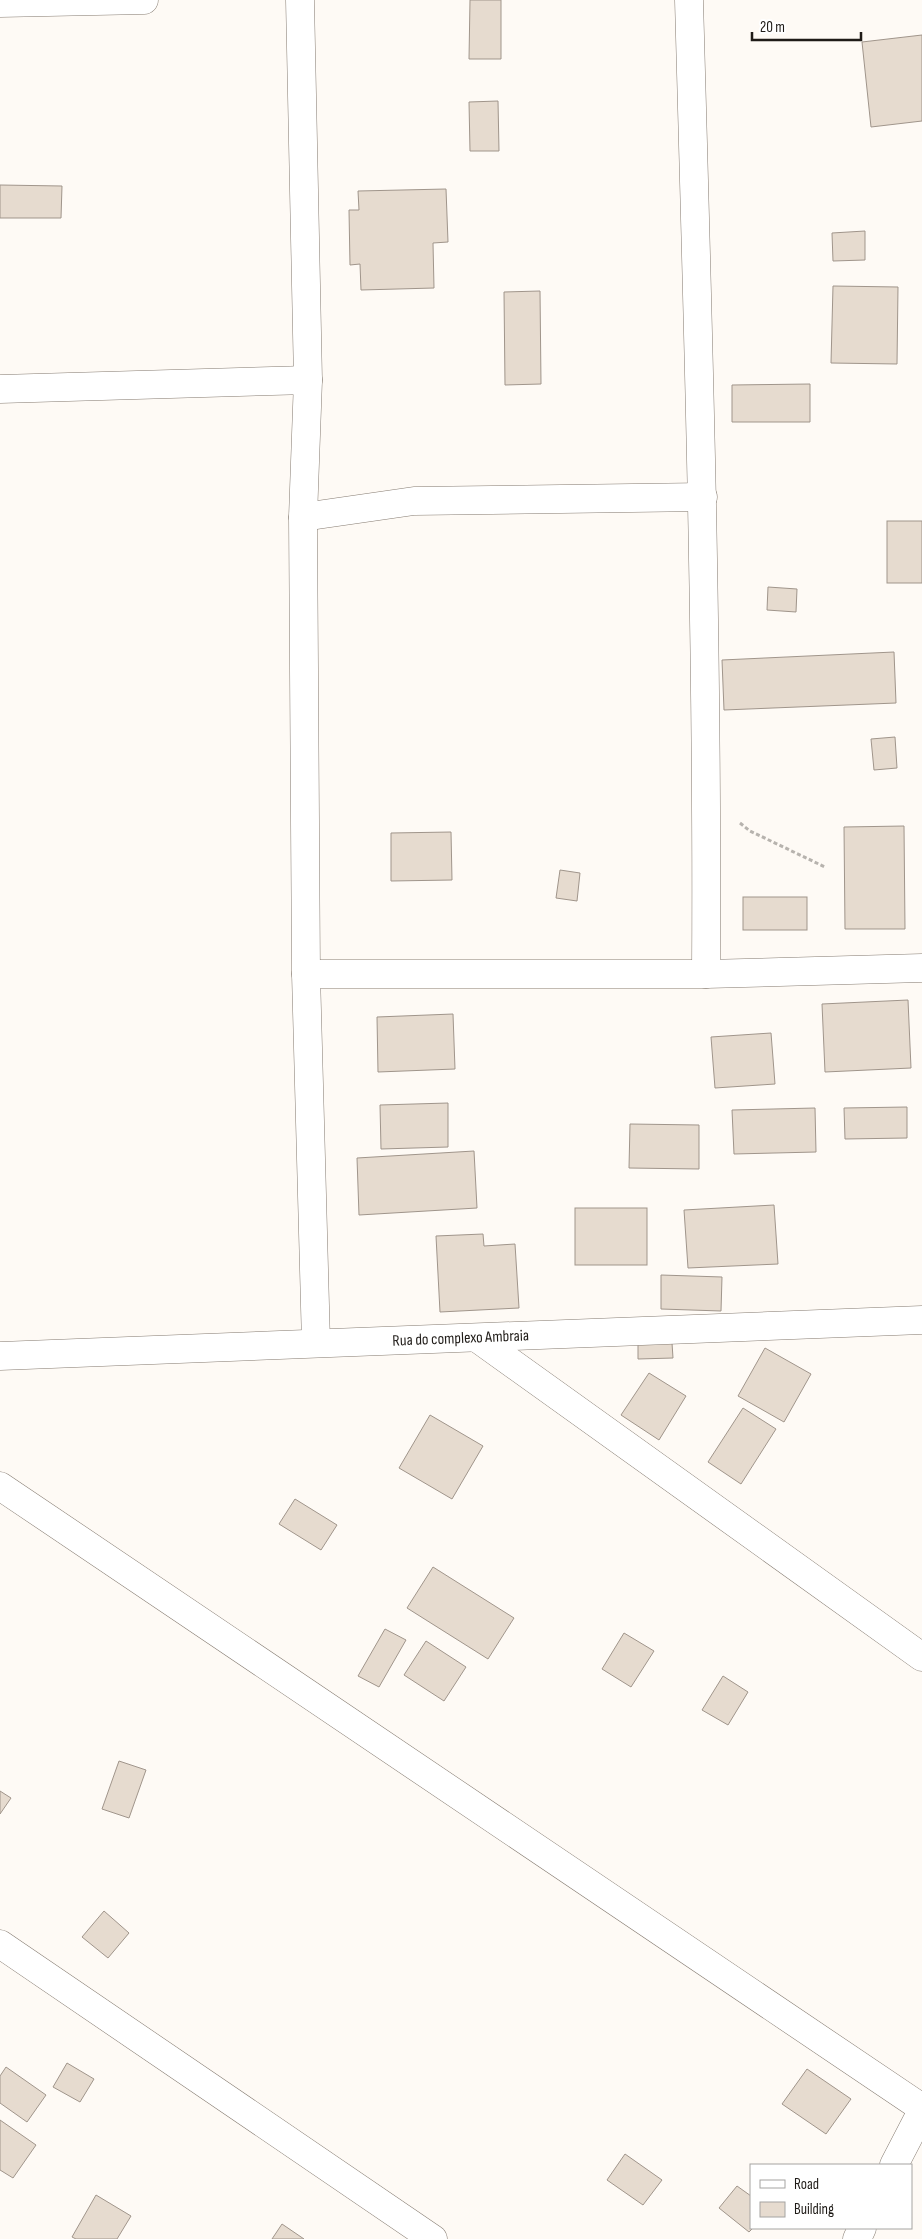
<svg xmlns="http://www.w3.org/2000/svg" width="922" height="2239" font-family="'Sofia Sans Condensed',sans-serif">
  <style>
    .building { fill: #e6dbcf; stroke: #a0958b }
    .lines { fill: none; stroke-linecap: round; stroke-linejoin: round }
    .minor-casing { stroke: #867c72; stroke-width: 29 }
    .path { stroke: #b7b3ae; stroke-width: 3; stroke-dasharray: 4 2.5; stroke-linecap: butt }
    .minor { stroke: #fff; stroke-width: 28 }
    .labels { text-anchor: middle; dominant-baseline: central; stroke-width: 4; stroke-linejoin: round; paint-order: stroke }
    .street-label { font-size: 16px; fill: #1f1b17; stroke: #fff }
  </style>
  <rect width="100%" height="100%" fill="#fefaf5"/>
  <!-- building -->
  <g class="building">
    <path d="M470 0H501V59H469Z"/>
    <path d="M922 35V121L871 127 862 42Z"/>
    <path d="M498 101 499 151H470L469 102Z"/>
    <path d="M0 185 62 186 61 218H0Z"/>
    <path d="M446 189 448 242 433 243 434 288 361 290 360 264 350 265 349 210H359L358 191Z"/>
    <path d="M865 231V260L833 261 832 233Z"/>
    <path d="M833 286 898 287 897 364 831 363Z"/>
    <path d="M540 291 541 384 505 385 504 292Z"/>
    <path d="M810 384V422H732V385Z"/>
    <rect x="887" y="521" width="35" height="62"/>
    <path d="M768 587 797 589 796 612 767 610Z"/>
    <path d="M894 652 896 703 724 710 722 660Z"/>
    <path d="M895 737 897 768 874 770 871 739Z"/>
    <path d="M904 826 905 929H845L844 827Z"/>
    <path d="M451 832 452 880 391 881V833Z"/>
    <path d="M560 870 580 873 577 901 556 898Z"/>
    <rect x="743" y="897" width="64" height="33"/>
    <path d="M908 1000 911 1068 825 1072 822 1004Z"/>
    <path d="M453 1014 455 1069 378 1072 377 1017Z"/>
    <path d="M771 1033 775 1084 715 1088 711 1037Z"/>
    <path d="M448 1103V1147L381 1149 380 1105Z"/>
    <path d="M907 1107V1138L845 1139 844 1108Z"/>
    <path d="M815 1108 816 1152 734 1154 732 1110Z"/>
    <path d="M630 1124 699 1125V1169L629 1168Z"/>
    <path d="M474 1151 477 1208 359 1215 357 1158Z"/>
    <path d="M774 1205 778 1264 688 1268 684 1210Z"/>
    <rect x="575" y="1208" width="72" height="57"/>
    <path d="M483 1234 484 1246 515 1244 519 1308 440 1312 436 1236Z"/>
    <path d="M661 1275 722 1277 721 1311 661 1309Z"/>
    <path d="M638 1343H672L673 1358 638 1359Z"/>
    <path d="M765 1348 811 1374 784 1422 738 1396Z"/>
    <path d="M649 1373 686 1396 659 1440 621 1415Z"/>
    <path d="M743 1408 776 1429 741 1484 708 1462Z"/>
    <path d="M430 1415 483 1446 452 1499 399 1468Z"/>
    <path d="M295 1499 337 1525 321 1550 279 1524Z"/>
    <path d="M433 1567 514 1618 488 1659 407 1608Z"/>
    <path d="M385 1629 406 1640 379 1687 358 1676Z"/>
    <path d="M624 1633 654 1651 631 1687 602 1669Z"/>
    <path d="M426 1641 466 1667 444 1701 404 1675Z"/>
    <path d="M723 1676 748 1692 728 1725 702 1710Z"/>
    <path d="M119 1761 146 1770 129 1818 102 1809Z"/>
    <path d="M0 1791 11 1798 0 1814Z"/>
    <path d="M104 1911 129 1933 108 1958 82 1937Z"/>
    <path d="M67 2063 94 2079 80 2102 53 2087Z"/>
    <path d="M6 2067 46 2095 27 2122 0 2103V2076Z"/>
    <path d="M807 2069 851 2099 826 2134 782 2104Z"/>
    <path d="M0 2120 36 2145 13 2178 0 2170Z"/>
    <path d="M625 2154 662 2180 643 2205 607 2180Z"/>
    <path d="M737 2186 751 2196V2228H753L749 2232 719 2208Z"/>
    <path d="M96 2195 131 2216 117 2239H76L72 2237Z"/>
    <path d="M282 2224 304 2239H272Z"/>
  </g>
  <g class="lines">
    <!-- minor casing -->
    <g class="minor-casing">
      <g id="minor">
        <path d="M300 0 308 380 303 517 306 974 316 1343"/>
        <path d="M689 0C698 325 708 649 706 974"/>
        <path d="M0 3 144 0"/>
        <path d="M0 389 308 380"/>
        <path d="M303 517 414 501 703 497"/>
        <path d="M306 974H706L922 968"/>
        <path d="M477 1338 922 1657"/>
        <path id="s1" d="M0 1356 922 1320"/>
        <path d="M0 1486 922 2108"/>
        <path d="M0 1944 433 2239"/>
        <path d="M894 2165 922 2111"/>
        <path d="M857 2239 862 2228"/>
      </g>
    </g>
    <!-- path -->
    <path class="path" d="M740 823 750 831 825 867"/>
    <!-- minor -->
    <use href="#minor" class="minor"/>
  </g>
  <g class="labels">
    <!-- street labels -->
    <g class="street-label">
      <text stroke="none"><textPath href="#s1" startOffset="461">Rua do complexo Ambraia</textPath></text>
    </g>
  </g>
  <!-- legend -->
  <rect x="750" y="2164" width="162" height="65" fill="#ffffff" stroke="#a5a4a2"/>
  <rect x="760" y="2180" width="25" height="8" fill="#ffffff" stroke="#a5a4a2"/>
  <text x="794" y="2189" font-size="15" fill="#1f1b17">Road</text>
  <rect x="760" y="2202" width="25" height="15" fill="#e6dbcf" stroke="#a5a4a2"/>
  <text x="794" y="2214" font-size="15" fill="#1f1b17">Building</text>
  <!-- scale -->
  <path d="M752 32v8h109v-8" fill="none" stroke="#1f1b17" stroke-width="2.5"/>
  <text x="760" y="32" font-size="15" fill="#1f1b17" stroke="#ffffff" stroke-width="4" paint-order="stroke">20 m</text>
</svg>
